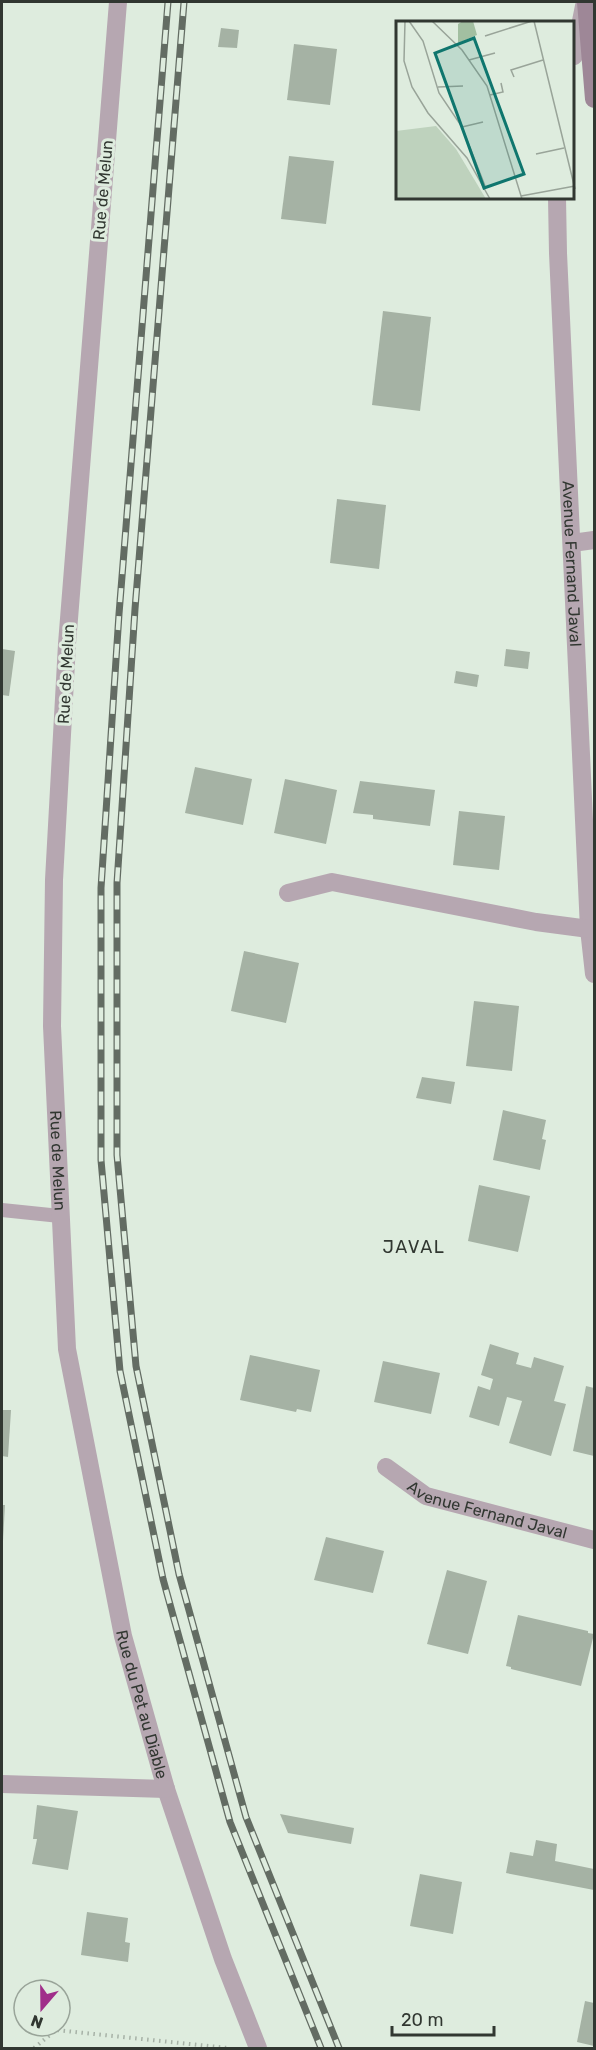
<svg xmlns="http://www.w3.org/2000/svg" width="596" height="2050" font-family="Rubik,sans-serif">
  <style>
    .building { fill: #a5b2a4 }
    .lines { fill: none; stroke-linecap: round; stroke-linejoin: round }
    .path { stroke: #a6b1a6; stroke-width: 4; stroke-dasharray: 1.5 4.5; stroke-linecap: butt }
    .lane { stroke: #b6a7b1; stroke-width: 14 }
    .street { stroke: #b6a7b1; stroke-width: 18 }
    .secondary { stroke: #9e8797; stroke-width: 18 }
    .rail-casing { stroke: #636c63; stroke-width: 7 }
    .rail { stroke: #deecde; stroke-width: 4.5; stroke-dasharray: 14; stroke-linecap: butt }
    .labels { text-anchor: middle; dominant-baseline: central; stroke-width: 6; stroke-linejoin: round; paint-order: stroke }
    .street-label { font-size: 16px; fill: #313731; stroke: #deecde }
    .neighbourhood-label { font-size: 18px; letter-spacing: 1.5px; fill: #313731; stroke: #deecde }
    .inset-road { fill: none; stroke: #99a499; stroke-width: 1.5 }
    .view { fill: #0f766e; fill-opacity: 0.15; stroke: #0f766e; stroke-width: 3 }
    .inset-edge { fill: none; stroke: #313731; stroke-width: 3 }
  </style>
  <rect width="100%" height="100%" fill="#deecde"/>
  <!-- building -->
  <g class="building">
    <path d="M221 28 239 30 237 48 218 47Z"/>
    <path d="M294 44 337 49 330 105 287 100Z"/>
    <path d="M289 156 334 161 326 224 281 219Z"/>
    <path d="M383 311 431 317 420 411 372 405Z"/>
    <path d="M337 499 386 505 379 569 330 563Z"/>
    <path d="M2 649 15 651 9 696 2 695Z"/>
    <path d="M506 649 530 652 528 669 504 666Z"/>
    <path d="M456 671 479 675 477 687 454 683Z"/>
    <path d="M195 767 252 779 243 825 185 813Z"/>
    <path d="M285 779 337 790 326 844 274 833Z"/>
    <path d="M360 781 435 790 430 826 373 819V815L353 813Z"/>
    <path d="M459 811 505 816 499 870 453 865Z"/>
    <path d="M244 951 299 963 286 1023 231 1011Z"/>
    <path d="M474 1001 519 1006 512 1071 466 1066Z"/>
    <path d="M422 1077 455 1082 451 1104 416 1098Z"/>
    <path d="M503 1110 546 1120 542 1139 546 1140 540 1170 493 1160Z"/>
    <path d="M479 1185 530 1196 518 1252 468 1241Z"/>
    <path d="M490 1344 519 1353 516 1364 531 1368 534 1357 564 1366 554 1401 566 1404 551 1456 509 1443 522 1401 507 1397 499 1426 469 1417 478 1386 490 1390 493 1379 481 1375Z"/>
    <path d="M250 1355 320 1370 311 1412 297 1409 296 1412 240 1400Z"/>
    <path d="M383 1361 440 1373 431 1414 374 1402Z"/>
    <path d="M586 1386 594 1388V1456L573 1451Z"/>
    <path d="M2 1410H11L8 1457 2 1456Z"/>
    <path d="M2 1505H5L3 1541H2Z"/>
    <path d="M326 1537 384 1551 373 1593 314 1580Z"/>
    <path d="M447 1570 487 1581 468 1654 427 1644Z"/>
    <path d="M518 1615 588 1631V1633L594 1634 581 1686 511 1669V1667L506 1666Z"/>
    <path d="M37 1805 78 1811 68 1870 32 1864 37 1839H33Z"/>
    <path d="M280 1814 354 1828 351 1844 288 1833Z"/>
    <path d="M536 1840 557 1844 555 1861 594 1869V1890L506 1873 510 1852 533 1856Z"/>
    <path d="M420 1874 462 1882 453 1934 410 1926Z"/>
    <path d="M87 1912 128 1918 125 1942 130 1943 128 1962 81 1955Z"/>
    <path d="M585 2001 594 2003V2046L577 2042Z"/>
  </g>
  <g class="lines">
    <!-- path -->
    <path class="path" d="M34 2048 56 2030 228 2048"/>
    <!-- lane -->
    <path class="lane" d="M2 1210 60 1216"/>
    <!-- street -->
    <g class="street">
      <path id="s1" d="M118 2 67 644 54 880 52 1026 67 1349 123 1636 166 1789 223 1959 258 2048"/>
      <path d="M574 56 584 6"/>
      <path id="s2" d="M557 198 558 253 589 929 594 974"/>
      <path d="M572 543 594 540"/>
      <path d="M288 893 332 882 536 922 589 929"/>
      <path id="s3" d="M386 1467 426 1496 594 1540"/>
      <path d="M2 1784 166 1789"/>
    </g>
    <!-- secondary -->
    <path class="secondary" d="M586 2 594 99"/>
    <!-- rail casing -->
    <g class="rail-casing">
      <g id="rail">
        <path d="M168 2 119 614 101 888V1160L120 1371 163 1579 230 1822 321 2048"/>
        <path d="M184 2 135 609 117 883V1155L136 1366 179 1574 246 1817 339 2048"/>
      </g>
    </g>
    <!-- rail -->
    <use href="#rail" class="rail"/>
  </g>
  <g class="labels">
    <!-- street labels -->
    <g class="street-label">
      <text transform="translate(103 190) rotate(-85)">Rue de Melun</text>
      <text stroke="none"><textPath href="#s2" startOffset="366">Avenue Fernand Javal</textPath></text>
      <text transform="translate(66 674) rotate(-87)">Rue de Melun</text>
      <text stroke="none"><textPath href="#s1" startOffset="1161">Rue de Melun</textPath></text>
      <text stroke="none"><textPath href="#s3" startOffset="112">Avenue Fernand Javal</textPath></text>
      <text stroke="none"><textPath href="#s1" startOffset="1713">Rue du Pet au Diable</textPath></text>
    </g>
    <!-- neighbourhood labels -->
    <g class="neighbourhood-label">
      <text x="414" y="1247">JAVAL</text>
    </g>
  </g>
  <!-- overview -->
  <g transform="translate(396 21)">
    <rect width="178" height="178" fill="#deecde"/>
    <path d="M40 105 60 128 90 178H0V110Z" fill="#bed2bd"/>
    <path d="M67 0H77L81 14 62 22V3Z" fill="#a2bfa1"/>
    <path class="inset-road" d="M9 0 8 40 16 66 32 92 71 137 94 178M13 0 27 20 43 72 66 106 89 165M36 0 66 29 91 65 126 178M138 0 179 168M89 15 136 0M73 39 99 32M118 56 115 49 147 39M42 66 67 65M94 74 107 71 105 62M66 106 87 101M140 133 168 127M125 175 179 165"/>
    <path class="view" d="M78 17 128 153 88 167 39 32Z"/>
    <rect width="178" height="178" class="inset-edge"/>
  </g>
  <!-- border -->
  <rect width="596" height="2050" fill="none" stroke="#313731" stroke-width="6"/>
  <!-- north arrow -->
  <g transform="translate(42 2008) rotate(200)"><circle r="28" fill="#deecde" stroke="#99a499" stroke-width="1.5"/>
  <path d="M0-4.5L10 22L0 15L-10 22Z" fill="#a02e8a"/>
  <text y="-9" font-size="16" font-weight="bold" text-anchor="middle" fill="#313731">N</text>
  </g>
  <!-- scale -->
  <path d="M392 2026v9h102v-9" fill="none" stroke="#313731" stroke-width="3"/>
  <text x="401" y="2026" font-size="18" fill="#313731" stroke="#deecde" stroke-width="4.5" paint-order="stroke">20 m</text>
</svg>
